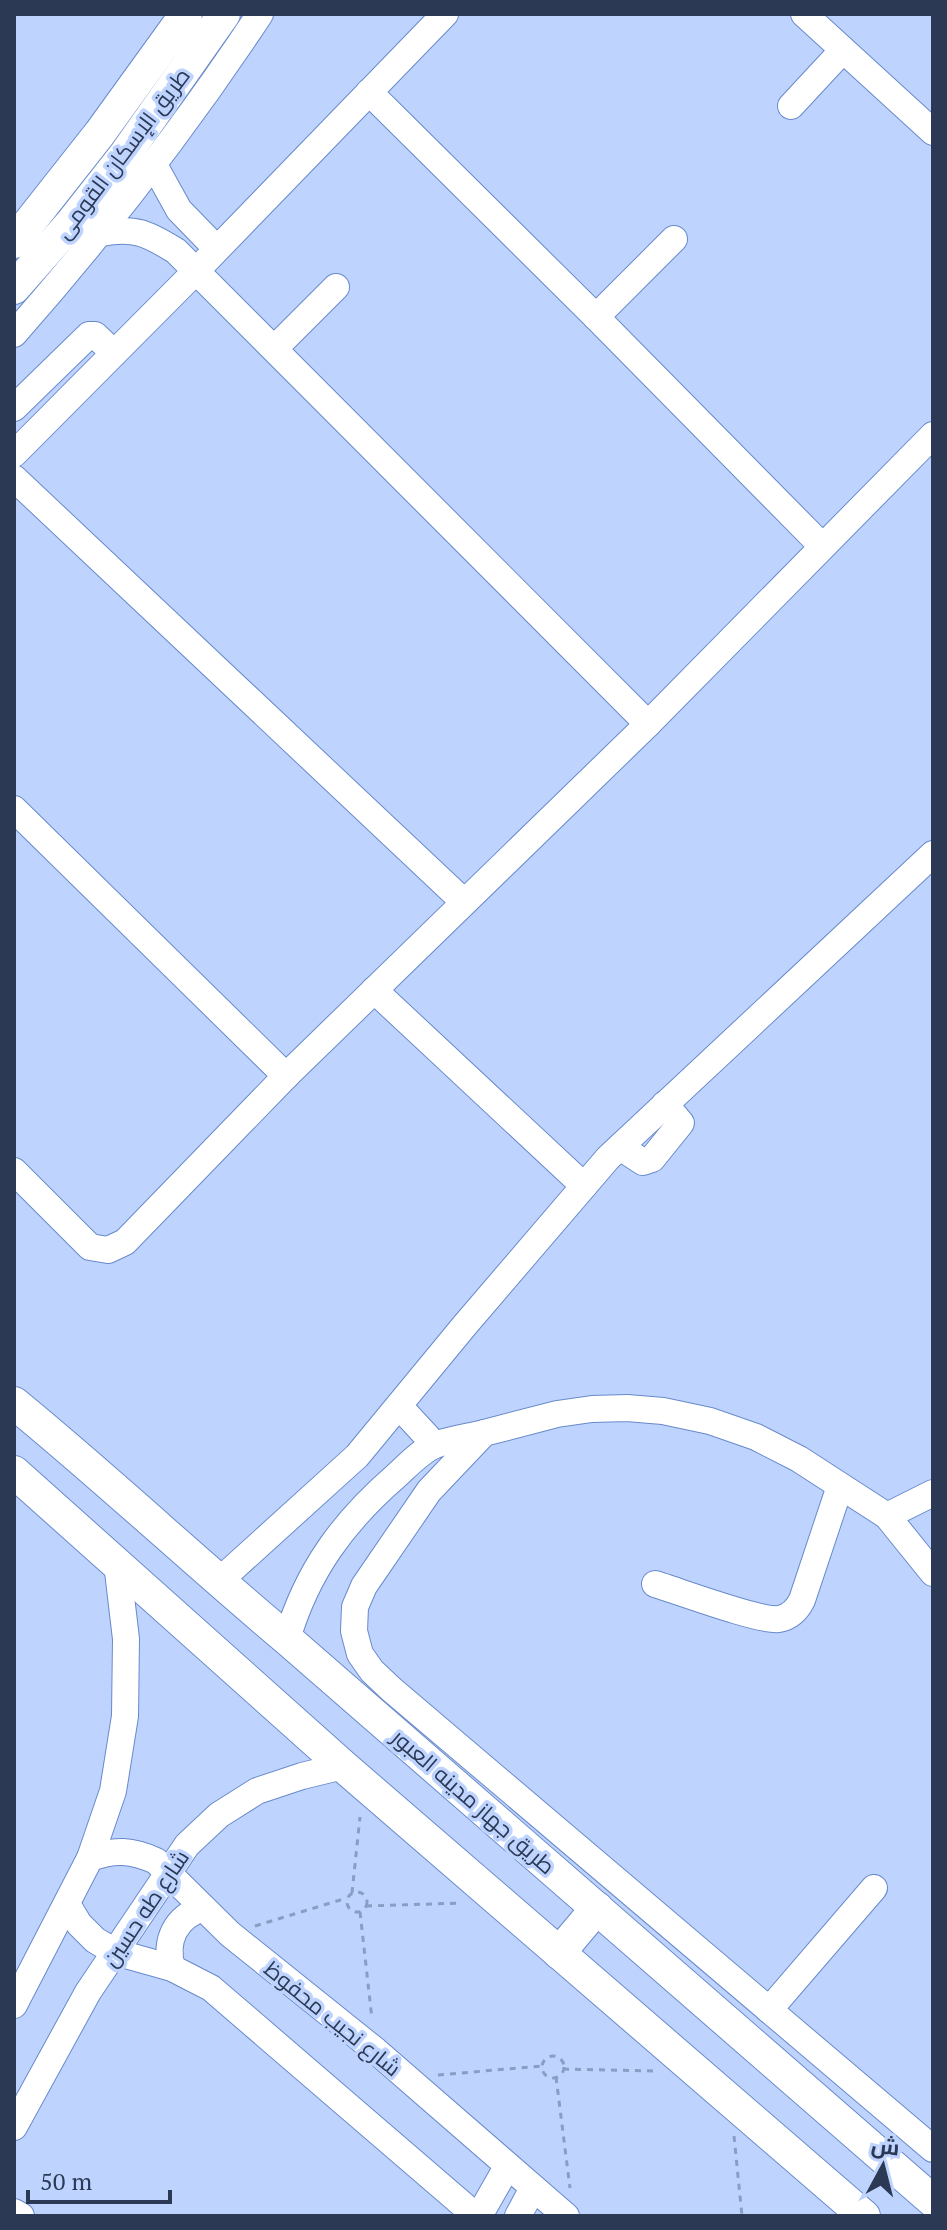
<svg xmlns="http://www.w3.org/2000/svg" width="947" height="2230" font-family="'PT Serif',Cairo,serif">
  <style>
    .lines { fill: none; stroke-linecap: round; stroke-linejoin: round }
    .minor-casing { stroke: #688acb; stroke-width: 28 }
    .major-casing { stroke: #688acb; stroke-width: 34 }
    .path { stroke: #8a9dc3; stroke-width: 3; stroke-dasharray: 6 6; stroke-linecap: butt }
    .minor { stroke: #fff; stroke-width: 26 }
    .major { stroke: #fff; stroke-width: 32 }
    .labels { text-anchor: middle; dominant-baseline: central; stroke-width: 7; stroke-linejoin: round; paint-order: stroke }
    .street-label { font-size: 22px; fill: #2b3955; stroke: #bed4ff }
  </style>
  <rect width="100%" height="100%" fill="#bed4ff"/>
  <g class="lines">
    <!-- minor casing -->
    <g class="minor-casing">
      <g id="minor">
        <path d="M804 14 933 132"/>
        <path d="M369 92 596 317 822 546"/>
        <path d="M791 106 843 50"/>
        <path d="M153 163 179 210 216 248"/>
        <path d="M101 233C135 227 147 233 176 251L648 724"/>
        <path d="M596 317 674 239"/>
        <path d="M14 334C103 233 186 126 260 14"/>
        <path d="M275 348 336 287"/>
        <path d="M14 408 89 335H95L114 353"/>
        <path d="M14 454 196 271 445 14"/>
        <path d="M14 478 463 901"/>
        <path d="M14 809 286 1076"/>
        <path d="M374 990 584 1186"/>
        <path d="M620 1147 643 1162 652 1159 681 1123 665 1104"/>
        <path d="M14 1171 90 1247 108 1250 125 1242 286 1076 648 724 933 435"/>
        <path d="M399 1406 435 1445"/>
        <path d="M887 1516 933 1493"/>
        <path d="M933 1573 887 1516 799 1459 756 1437 710 1421 663 1411 627 1408 592 1409 557 1414 484 1433 429 1491 364 1586 355 1607 354 1631 360 1654 372 1671 391 1689 933 2149"/>
        <path d="M218 1582 357 1456 465 1325 608 1158 933 854"/>
        <path d="M655 1584C678 1591 761 1622 779 1619 790 1617 797 1610 802 1600L840 1486"/>
        <path d="M287 1639C307 1571 343 1522 396 1476 408 1465 421 1451 435 1445 450 1439 468 1437 484 1433"/>
        <path d="M90 1858C115 1849 132 1850 156 1861L230 1934 376 2051 566 2216"/>
        <path d="M67 1904 79 1924 95 1940 115 1952 172 1968 211 1988 476 2216"/>
        <path d="M172 1968C164 1940 176 1917 203 1908"/>
        <path d="M14 2005 90 1858 113 1791 125 1716 126 1639 117 1563"/>
        <path d="M769 2010 874 1888"/>
        <path d="M14 2127 88 1992 187 1845 219 1815 257 1791 302 1776 343 1766"/>
        <path d="M14 2212 21 2216"/>
        <path d="M479 2216 507 2167"/>
        <path d="M518 2216 533 2188"/>
      </g>
    </g>
    <!-- major casing -->
    <g class="major-casing">
      <g id="major">
        <path d="M14 242 100 133 186 14"/>
        <path d="M14 288 73 221 124 156 224 14"/>
        <path d="M14 1403C107 1479 195 1562 287 1639L933 2201"/>
        <path d="M14 1472 343 1766 864 2216"/>
        <path d="M559 1953 597 1908"/>
      </g>
    </g>
    <!-- path -->
    <g class="path">
      <circle cx="357" cy="1902" r="10"/>
      <path d="M352 1893 360 1817"/>
      <path d="M366 1906 462 1903"/>
      <path d="M360 1912 372 2019"/>
      <path d="M255 1926 347 1898"/>
      <circle cx="553" cy="2067" r="11"/>
      <path d="M563 2069 655 2071"/>
      <path d="M438 2075 542 2066"/>
      <path d="M556 2077 570 2188"/>
      <path d="M734 2136 742 2216"/>
    </g>
    <!-- minor -->
    <use href="#minor" class="minor"/>
    <!-- major -->
    <use href="#major" class="major"/>
  </g>
  <g class="labels">
    <!-- street labels -->
    <g class="street-label">
      <text transform="translate(122 153) rotate(-53)">طريق الإسكان القومى</text>
      <text transform="translate(474 1801) rotate(41)">طريق جهاز مدينه العبور</text>
      <text transform="translate(145 1908) rotate(-56)">شارع طه حسين</text>
      <text transform="translate(333 2018) rotate(39)">شارع نجيب محفوظ</text>
    </g>
  </g>
  <!-- border -->
  <rect width="947" height="2230" fill="none" stroke="#2b3955" stroke-width="32"/>
  <!-- north arrow -->
  <g transform="translate(883 2166) rotate(7)" stroke="#bed4ff" stroke-width="6" paint-order="stroke">
  <path d="M0-6L14 30L0 20L-14 30Z" fill="#2b3955"/>
  <text y="-12" font-size="22" font-weight="bold" text-anchor="middle" fill="#2b3955">ش</text>
  </g>
  <!-- scale -->
  <path d="M28 2190v12h142v-12" fill="none" stroke="#2b3955" stroke-width="4"/>
  <text x="40" y="2190" font-size="24" fill="#2b3955" stroke="#bed4ff" stroke-width="6" paint-order="stroke">50 m</text>
</svg>
